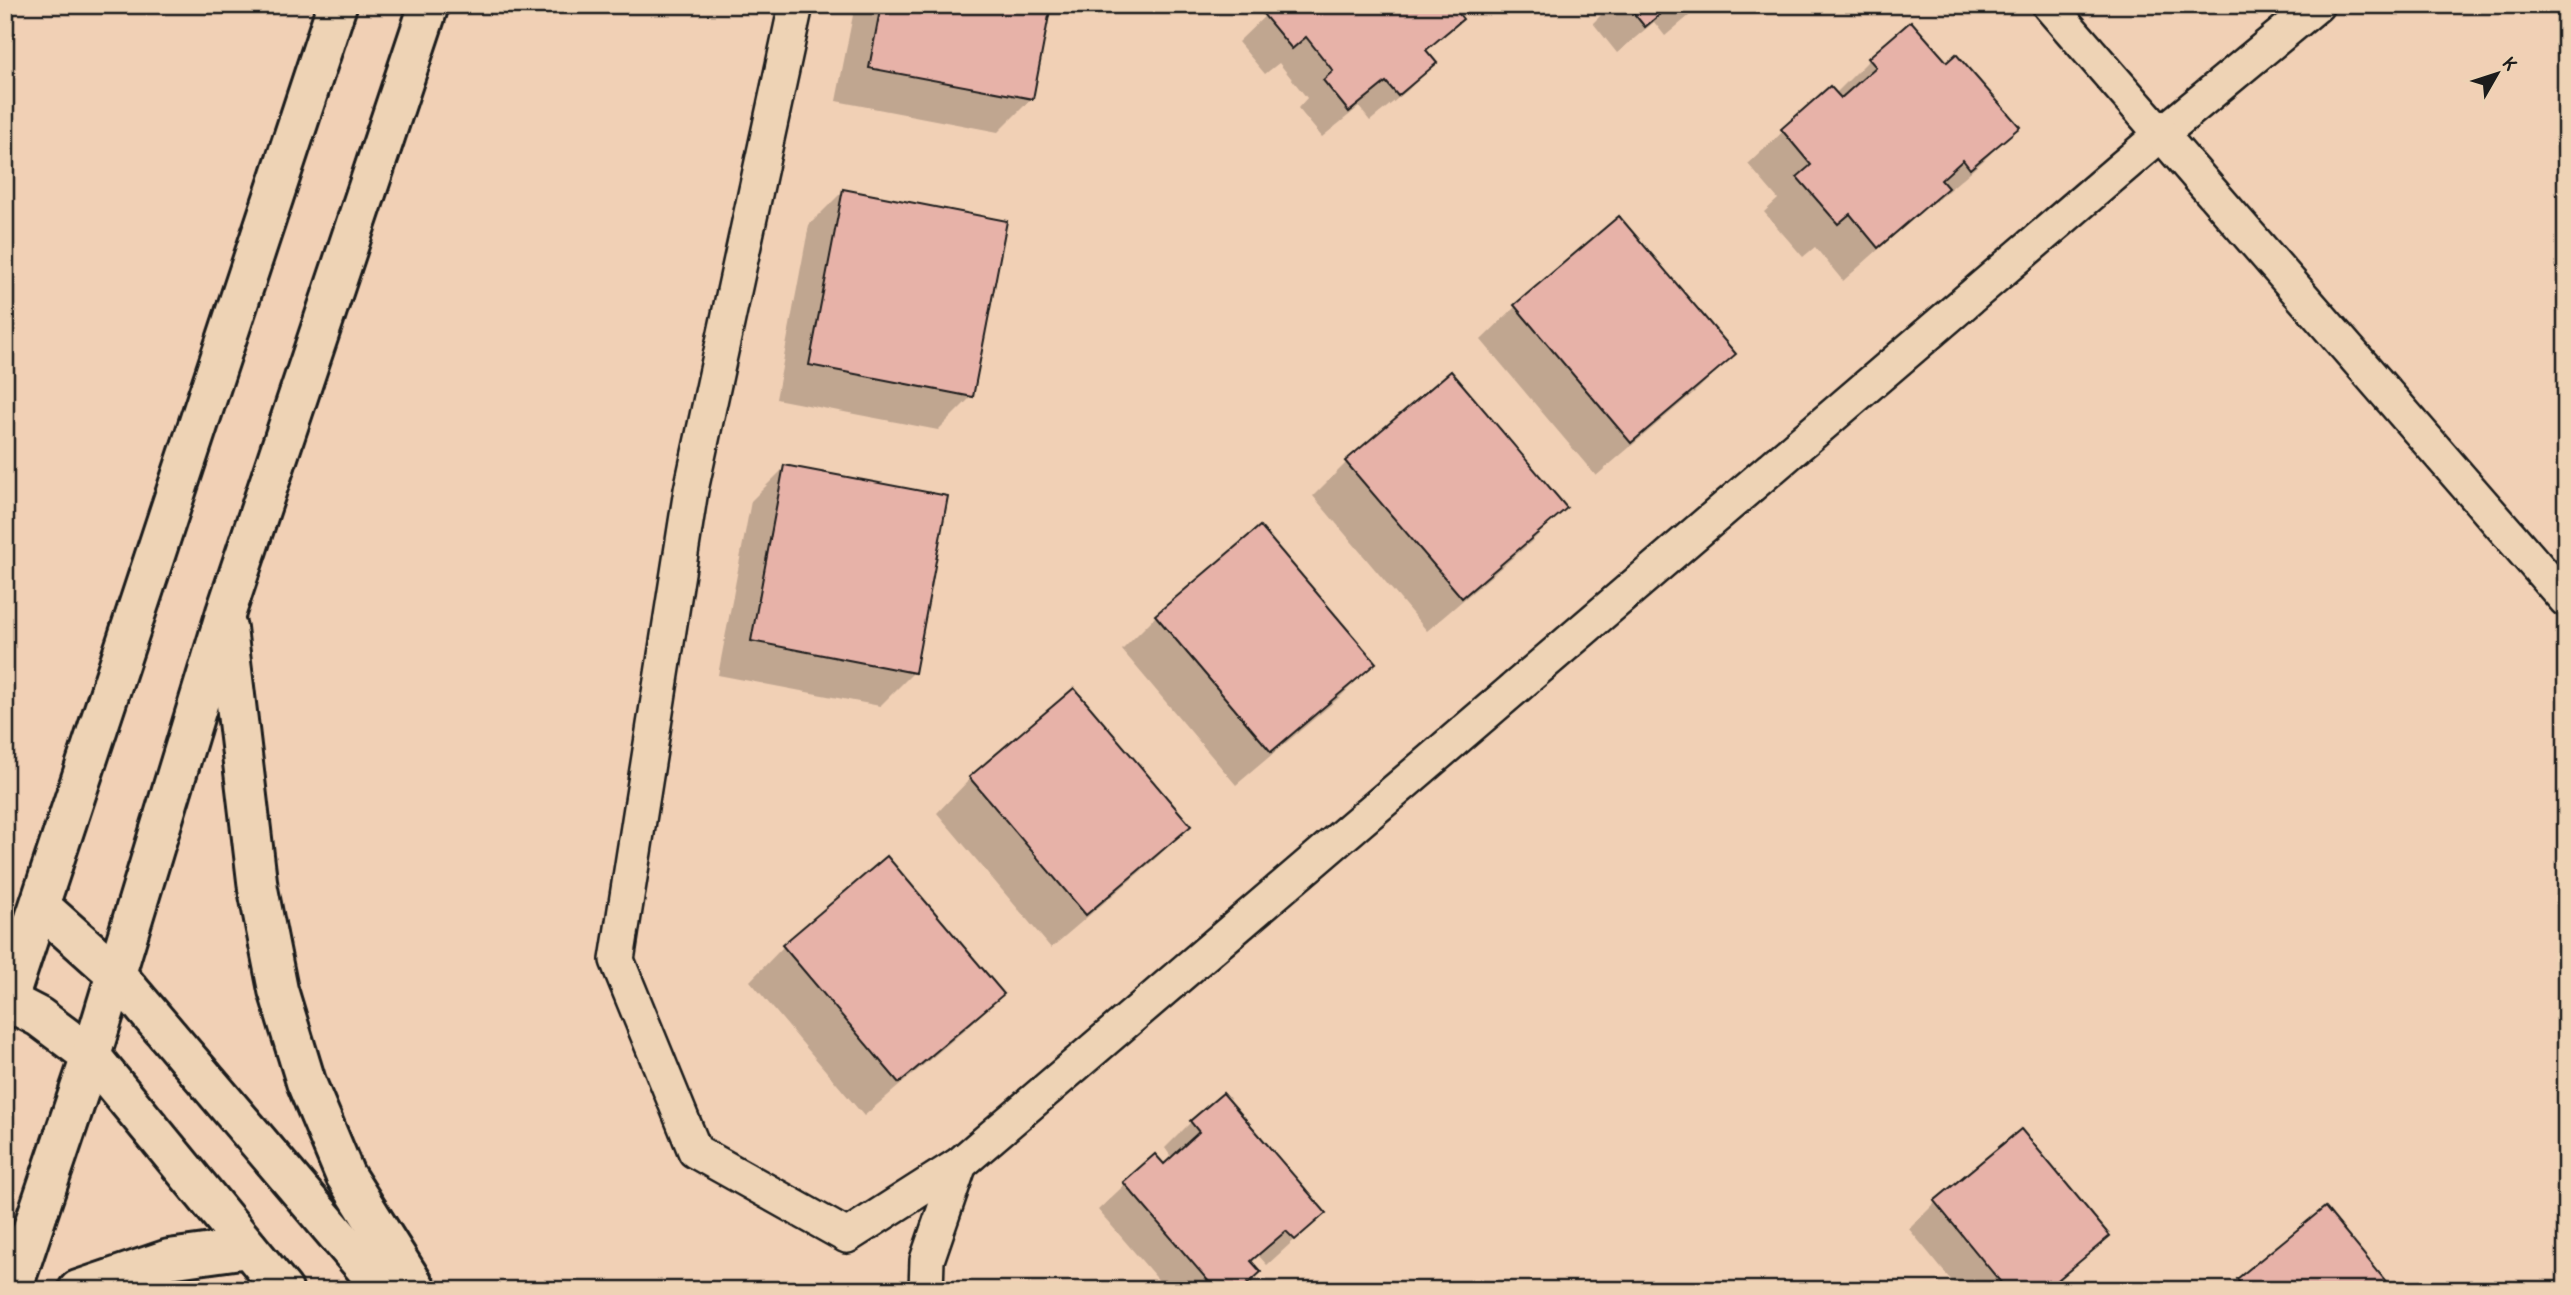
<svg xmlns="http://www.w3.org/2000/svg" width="2571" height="1295" font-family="'Patrick Hand',sans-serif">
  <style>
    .shadow { fill: #0003 }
    .building { fill: #e7b2a8; stroke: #1c1c1c; stroke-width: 2 }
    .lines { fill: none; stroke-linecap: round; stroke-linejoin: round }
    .street-casing { stroke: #1c1c1c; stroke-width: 38 }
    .secondary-casing { stroke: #1c1c1c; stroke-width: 44 }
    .street { stroke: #eed3b5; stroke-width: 33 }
    .secondary { stroke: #eed3b5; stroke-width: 38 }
  </style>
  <rect width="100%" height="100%" fill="#f1d0b5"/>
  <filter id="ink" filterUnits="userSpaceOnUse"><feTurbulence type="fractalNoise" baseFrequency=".0143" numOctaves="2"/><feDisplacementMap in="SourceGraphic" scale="14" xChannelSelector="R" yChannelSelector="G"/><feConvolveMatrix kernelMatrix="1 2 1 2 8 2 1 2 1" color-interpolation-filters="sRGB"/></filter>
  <g filter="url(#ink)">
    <!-- shadow -->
    <g class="shadow">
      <path d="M855 5H1049L1032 98 998 132 836 101Z"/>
      <path d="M1264 5H1450L1461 19 1426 52 1434 63 1408 90 1370 121 1359 107 1322 137 1298 108 1307 98 1279 63 1265 74 1238 42 1269 12Z"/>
      <path d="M1597 5H1702L1665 36 1654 22 1617 53 1593 23 1603 13Z"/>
      <path d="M1870 59 1946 65 2017 127 1983 161 1935 202 1934 200 1843 281 1815 247 1803 257 1764 212 1778 199 1748 164 1830 88 1835 94Z"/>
      <path d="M843 191 972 396 938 430 776 399 809 225Z"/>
      <path d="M1619 219 1733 354 1699 388 1596 476 1481 340 1515 307Z"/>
      <path d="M1347 462 1565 508 1531 542 1427 631 1313 496Z"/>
      <path d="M785 467 914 672 880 706 718 675 751 501Z"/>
      <path d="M1260 528 1374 663 1340 697 1236 785 1122 650 1156 616Z"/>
      <path d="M970 779 1189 826 1155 859 1051 948 937 813Z"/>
      <path d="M887 858 1002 994 968 1027 864 1116 750 981 783 947Z"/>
      <path d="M1191 1122 1324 1213 1267 1265 1259 1256 1251 1263 1259 1272 1241 1290H1167L1098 1210 1155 1156 1163 1166 1172 1158 1165 1148Z"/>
      <path d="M2021 1131 2108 1236 2049 1290H1959L1909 1229 1935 1203Z"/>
      <path d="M2325 1210 2391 1290H2229L2238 1281Z"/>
    </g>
    <!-- building -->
    <g class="building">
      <path d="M881 5H1051L1033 99 869 68Z"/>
      <path d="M1274 5H1452L1463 19 1426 50 1437 63 1398 96 1386 82 1349 112 1323 80 1333 71 1306 37 1292 49 1263 14Z"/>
      <path d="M1627 5H1671L1645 27Z"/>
      <path d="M1911 21 1947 62 1956 54 2020 127 1970 169 1963 160 1941 180 1948 188 1878 248 1850 214 1838 224 1797 177 1811 165 1781 129 1830 86 1841 98 1876 67 1868 58Z"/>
      <path d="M843 189 1007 221 973 397 809 365Z"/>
      <path d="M1619 216 1736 354 1631 443 1514 305Z"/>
      <path d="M1451 371 1567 508 1462 598 1345 461Z"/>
      <path d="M784 465 948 496 915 673 751 641Z"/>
      <path d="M1260 526 1376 663 1271 752 1155 615Z"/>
      <path d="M1074 688 1191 826 1086 915 969 777Z"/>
      <path d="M887 856 1004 994 899 1083 782 945Z"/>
      <path d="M1223 1093 1326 1213 1295 1240 1286 1231 1251 1261 1261 1272 1241 1290H1216L1123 1182 1155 1154 1164 1164 1199 1132 1190 1121Z"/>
      <path d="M2021 1129 2110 1236 2046 1290H2007L1934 1201Z"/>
      <path d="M2325 1207 2393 1290H2245L2237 1279Z"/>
    </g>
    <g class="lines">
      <!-- street casing -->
      <g class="street-casing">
        <g id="street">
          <path d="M796 5 691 490 617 960 695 1151 847 1236 960 1164 2160 135 2317 5"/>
          <path d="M2049 5 2566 600"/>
          <path d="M926 1290 927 1260 960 1164"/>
        </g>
      </g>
      <!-- secondary casing -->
      <g class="secondary-casing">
        <g id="secondary">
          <path d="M227 628 258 889 278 990 306 1082 345 1175 417 1290"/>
          <path d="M40 906 115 973 384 1290"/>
          <path d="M8 1001 39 1017 91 1056 283 1290"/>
          <path d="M5 1009 337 5"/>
          <path d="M12 1290 91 1056 226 612 429 5"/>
          <path d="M78 1290 169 1259 248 1248"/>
        </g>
      </g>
      <!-- street -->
      <use href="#street" class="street"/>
      <!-- secondary -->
      <use href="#secondary" class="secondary"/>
    </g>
  </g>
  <!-- margin -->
  <rect width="2571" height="1295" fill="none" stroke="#eed3b5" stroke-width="28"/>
  <rect x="14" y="14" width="2543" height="1267" fill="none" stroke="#1c1c1c" stroke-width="2.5" filter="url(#ink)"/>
  <!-- north arrow -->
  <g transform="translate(2497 74) rotate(51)" stroke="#eed3b5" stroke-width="5" paint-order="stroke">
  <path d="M0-5L12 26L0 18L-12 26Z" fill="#1c1c1c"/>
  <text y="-10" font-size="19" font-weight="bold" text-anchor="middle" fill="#1c1c1c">K</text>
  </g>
</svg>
